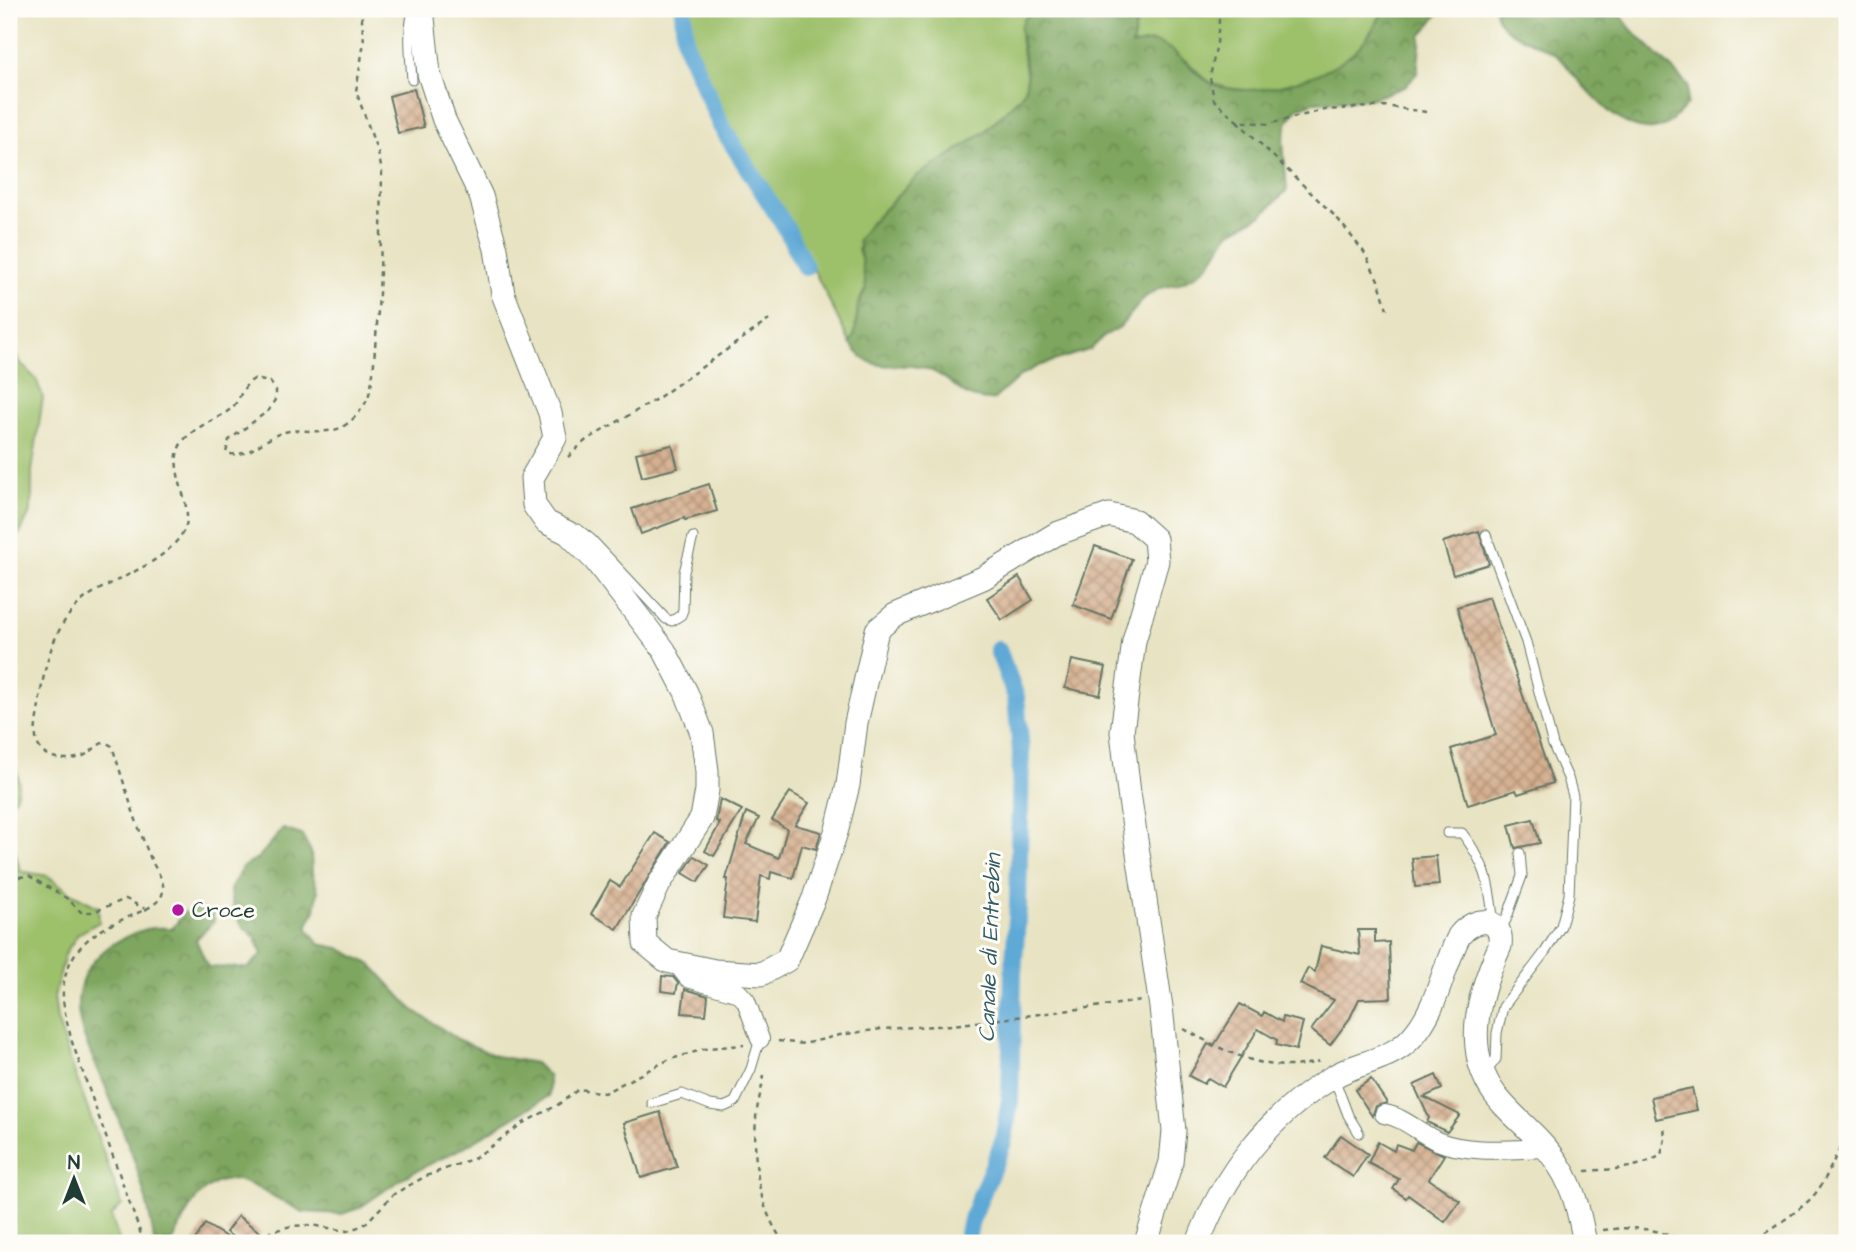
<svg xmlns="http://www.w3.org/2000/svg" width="1856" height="1252" font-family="'Architects Daughter',sans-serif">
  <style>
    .green { fill: #9dc06a; stroke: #5e7e4f; stroke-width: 2 }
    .forest { fill: url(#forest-crowns); stroke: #4e7249; stroke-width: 2 }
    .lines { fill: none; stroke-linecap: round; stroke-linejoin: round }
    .canal { stroke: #5ea9d6; stroke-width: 18 }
    .building { fill: url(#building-cross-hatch) }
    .service-casing { stroke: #657766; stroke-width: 11 }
    .minor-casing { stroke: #657766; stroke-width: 20 }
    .tertiary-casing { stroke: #657766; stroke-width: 25 }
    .path { stroke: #657766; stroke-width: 2.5; stroke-dasharray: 5 5; stroke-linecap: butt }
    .service { stroke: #fff; stroke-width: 9 }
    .minor { stroke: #fff; stroke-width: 18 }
    .tertiary { stroke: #fff; stroke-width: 23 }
    .poi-dot { fill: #b5179e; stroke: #fdfcf7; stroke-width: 2.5 }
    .labels { text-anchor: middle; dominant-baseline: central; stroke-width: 6; stroke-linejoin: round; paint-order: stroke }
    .poi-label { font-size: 21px; fill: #1f3d34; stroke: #fdfcf7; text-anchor: start }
    .water-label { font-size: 23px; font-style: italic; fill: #325d65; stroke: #fdfcf7 }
  </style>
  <defs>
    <pattern id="forest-crowns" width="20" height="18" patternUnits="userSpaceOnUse" patternTransform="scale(1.75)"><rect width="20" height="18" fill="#7ea65e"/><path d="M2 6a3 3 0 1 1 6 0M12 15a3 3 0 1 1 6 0" fill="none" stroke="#67884e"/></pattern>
    <pattern id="building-cross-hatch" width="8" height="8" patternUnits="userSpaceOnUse" patternTransform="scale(1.75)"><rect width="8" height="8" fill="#d6b090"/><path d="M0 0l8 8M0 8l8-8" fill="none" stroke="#ad9076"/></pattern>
  </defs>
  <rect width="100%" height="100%" fill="#fdfcf7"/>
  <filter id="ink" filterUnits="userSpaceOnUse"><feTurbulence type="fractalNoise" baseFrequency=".0143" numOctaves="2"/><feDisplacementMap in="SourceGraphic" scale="14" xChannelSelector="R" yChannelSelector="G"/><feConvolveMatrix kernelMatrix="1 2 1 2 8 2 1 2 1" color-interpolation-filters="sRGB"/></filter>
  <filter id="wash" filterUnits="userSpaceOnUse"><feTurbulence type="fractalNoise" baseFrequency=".00686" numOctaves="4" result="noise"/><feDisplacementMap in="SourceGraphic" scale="28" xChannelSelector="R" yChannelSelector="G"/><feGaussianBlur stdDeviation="1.57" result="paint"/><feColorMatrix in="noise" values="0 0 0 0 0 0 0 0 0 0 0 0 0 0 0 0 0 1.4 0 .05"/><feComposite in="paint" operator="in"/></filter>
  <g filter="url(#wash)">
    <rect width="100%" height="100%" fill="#e8e3c2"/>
    <!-- green -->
    <g class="green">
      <path d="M686 9H1037L1031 12 1020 38 1027 79 1025 89 1020 97 985 131 954 153 917 176 869 225 858 250 865 269 866 288 858 305 855 334 850 343 797 236 746 158 700 69 690 44Z"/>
      <path d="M1204 9H1385C1376 25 1365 44 1350 56 1319 80 1250 101 1212 83 1201 78 1194 65 1184 60 1171 53 1146 50 1132 47L1137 18 1202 15Z"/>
      <path d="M9 337 12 348 22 365 36 379 43 397 32 471V497L29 515 20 533 9 546Z"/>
      <path d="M9 759C21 772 22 793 9 805Z"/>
      <path d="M9 845 15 851 20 871 48 876 71 893 98 907 99 922 78 934 65 954 54 997 57 1019 69 1057 122 1205 111 1216 120 1243H9Z"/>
    </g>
    <!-- forest -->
    <g class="forest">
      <path d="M1037 9H1204L1203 15 1137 18 1132 46C1138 45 1146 42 1152 42 1179 46 1190 74 1213 84 1251 100 1319 80 1350 55 1366 43 1375 25 1385 9H1442L1421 36 1417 73 1405 87 1370 99 1314 102 1297 108 1287 123 1283 142 1287 190 1262 215 1229 233 1209 264 1195 276 1178 284 1160 288 1144 298 1120 327 1104 336 1091 349 1038 366 1021 375 993 400C957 400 960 383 932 371 897 356 875 381 850 343L855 334 858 305 866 288 858 240 869 225 917 176 954 153 985 131 1020 97 1025 89 1027 78 1020 28 1024 19Z"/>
      <path d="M1495 9H1616L1632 30 1688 85 1687 104C1679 113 1670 125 1658 128 1627 136 1597 101 1578 80 1571 72 1565 62 1557 56 1540 41 1497 37 1495 9Z"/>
      <path d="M283 829 302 835 311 852 312 873 318 891 315 910 307 927 319 944 339 948 372 965 412 1009 459 1040 496 1056 535 1063 549 1077V1096L462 1148 404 1177 359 1208 342 1214 303 1212 254 1186 235 1179 217 1182 201 1193 190 1207 173 1241 154 1242C148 1189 124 1132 104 1083 94 1060 79 1033 78 1007 77 965 109 940 147 929 154 927 165 928 173 928L184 913 198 907 212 913 214 921C209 929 201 932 196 940L208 967 248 968 262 954 255 937 241 925 233 908 230 890 242 868 259 857Z"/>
    </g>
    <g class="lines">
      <!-- canal -->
      <g class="canal">
        <path d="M683 9 685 42 721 126 786 228 805 267"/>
        <path d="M966 1243 971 1220 1003 1142 1010 1101 1013 973 1018 906 1021 752 1016 697 998 650"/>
      </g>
    </g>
    <g id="blocks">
      <!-- building -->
      <g class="building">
        <path d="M414 89 424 127 398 133 389 96Z"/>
        <path d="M672 445 678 468 642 477 636 453Z"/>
        <path d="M709 484 717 511 685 520 684 518 641 534 632 509Z"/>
        <path d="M1479 531 1489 564 1453 575 1443 542Z"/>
        <path d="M1095 546 1132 559 1111 619 1073 605Z"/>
        <path d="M1019 577 1033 600 1002 620 987 598Z"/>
        <path d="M1489 597 1553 783 1518 794 1516 790 1468 805 1451 749 1496 735 1457 607Z"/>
        <path d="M1072 660 1106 667 1100 695 1065 688Z"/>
        <path d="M790 792 809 803 795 825 821 832 816 849 802 845 793 878 771 872 770 879 761 876 755 922 723 918 728 879H726L746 812 759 818 746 844 779 858 787 829 772 820Z"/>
        <path d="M720 799 742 810 714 856 705 851 720 823 716 821Z"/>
        <path d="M1533 819 1540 843 1515 848 1509 825Z"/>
        <path d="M655 833 670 842 617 929 591 914 610 881 620 887Z"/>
        <path d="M694 856 709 865 698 882 683 873Z"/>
        <path d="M1436 856 1439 885 1415 887 1412 858Z"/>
        <path d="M1358 930H1375V943L1389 942 1391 998 1359 999 1350 1018 1330 1045 1311 1030 1334 1000 1300 984 1308 968 1315 972 1321 946 1360 955Z"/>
        <path d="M662 976 673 977 678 983 676 993 661 991Z"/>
        <path d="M685 989 708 996 706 1015 682 1013Z"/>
        <path d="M1240 1004 1262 1016 1264 1012 1282 1022 1283 1017 1303 1022 1296 1050 1276 1045 1277 1040 1258 1029 1223 1087 1208 1078 1204 1084 1189 1076 1208 1044 1213 1047Z"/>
        <path d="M1436 1075 1442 1089 1424 1097 1460 1115 1447 1132 1427 1122 1429 1118 1414 1085Z"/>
        <path d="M1371 1079 1387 1103 1376 1106 1372 1116 1355 1090Z"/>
        <path d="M1692 1088 1697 1110 1656 1119 1651 1097Z"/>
        <path d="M660 1112 677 1167 641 1178 624 1123Z"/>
        <path d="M1341 1135 1368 1154 1353 1177 1325 1158Z"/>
        <path d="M1378 1142 1394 1151 1396 1144 1412 1150 1416 1142 1444 1155 1429 1179 1460 1201 1445 1222 1408 1195 1406 1198 1393 1189 1399 1179 1368 1163Z"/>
        <path d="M238 1216 261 1233 254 1243H241L226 1232Z"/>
        <path d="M205 1224 236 1243H193Z"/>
      </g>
    </g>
  </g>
  <g filter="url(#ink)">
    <use href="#blocks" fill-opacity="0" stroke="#657766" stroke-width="2"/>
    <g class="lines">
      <!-- service casing -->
      <g class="service-casing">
        <g id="service">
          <path d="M412 80C411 63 406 22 415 9"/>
          <path d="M578 529 591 539 666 619 672 621 681 615 683 610 684 572 693 537"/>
          <path d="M1447 833H1462C1485 863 1489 879 1493 918L1489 922"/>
          <path d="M1500 929 1506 920 1522 876 1520 853"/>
          <path d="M1486 1072 1496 1059 1497 1033 1503 1007 1545 952 1561 926 1569 895 1573 796 1568 778 1553 745 1526 642 1486 535"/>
          <path d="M1334 1078 1348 1115 1359 1133"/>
          <path d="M652 1103 682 1094 710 1105 724 1107 735 1102 751 1069 760 1039"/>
        </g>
      </g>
      <!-- minor casing -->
      <g class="minor-casing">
        <g id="minor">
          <path d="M676 963 688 978 739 993 746 1001 760 1039"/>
          <path d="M1384 1114C1404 1117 1419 1133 1437 1141 1469 1154 1512 1149 1546 1148"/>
        </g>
      </g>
      <!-- tertiary casing -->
      <g class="tertiary-casing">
        <g id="tertiary">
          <path d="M422 9 429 74 444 120 481 196 496 249 503 294 550 413 555 438 532 478 534 505 546 522 568 533 595 560 664 650 686 692 702 733 707 771V790L702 818 659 884 644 916 645 943 667 961 715 971 761 974 787 960 814 898 837 829 848 785 856 723 877 630 895 615 983 578 1056 534 1109 515 1135 521 1155 539 1157 561 1134 641 1122 732 1129 793 1161 1007 1174 1131 1171 1162 1146 1243"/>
          <path d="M1198 1243C1223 1175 1269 1115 1333 1077 1359 1061 1391 1061 1412 1037 1438 1008 1442 969 1459 936 1474 916 1504 915 1500 946 1477 996 1460 1057 1502 1103 1521 1124 1545 1142 1560 1167 1575 1190 1580 1217 1585 1243"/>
        </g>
      </g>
      <!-- path -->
      <g class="path">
        <path d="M1220 9 1217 43 1210 77 1214 100 1237 121 1268 124 1324 110 1384 106 1426 112"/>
        <path d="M1237 121 1337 218 1364 252 1379 282 1387 309"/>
        <path d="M568 457 585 441 658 398 769 320"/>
        <path d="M9 878 29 876 68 899 81 912H93L126 899 147 910"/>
        <path d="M1184 1029C1224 1051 1272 1077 1319 1061"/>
        <path d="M778 1041 804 1044 840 1035 881 1029 953 1025 1142 1001"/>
        <path d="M764 1075C762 1089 757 1104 756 1118 753 1163 757 1205 784 1243"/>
        <path d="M1585 1171C1613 1169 1636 1170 1661 1155L1665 1139 1664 1126"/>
        <path d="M1603 1230C1634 1226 1660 1228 1686 1243"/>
        <path d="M144 1243 72 1042C68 1025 62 1007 63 990 70 913 159 922 163 891 165 879 154 868 150 857 135 821 124 783 112 746L105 742C96 745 91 753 83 756 72 761 51 760 42 751 31 739 37 720 39 705 44 666 54 621 87 597 103 586 122 579 139 569 155 561 174 548 183 532 198 509 165 470 181 444 191 428 214 421 228 411 242 401 239 388 254 379L270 382 276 390V398L269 410 229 440 226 453C251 460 264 435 289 431 305 429 327 435 342 427 352 422 362 410 367 400 373 385 374 363 375 347 381 288 381 230 382 171L378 153 356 91 364 42 361 9"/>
        <path d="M262 1243 270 1232 291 1226 311 1225 347 1231 364 1225 394 1194 426 1176 475 1158 523 1123 556 1106 579 1089 604 1093 668 1060 708 1048 744 1045"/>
        <path d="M1749 1243C1768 1231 1807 1207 1818 1190 1830 1173 1834 1155 1847 1138"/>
      </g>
      <!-- service -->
      <use href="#service" class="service"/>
      <!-- minor -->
      <use href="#minor" class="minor"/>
      <!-- tertiary -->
      <use href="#tertiary" class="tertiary"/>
    </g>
  </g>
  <!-- markers -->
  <circle class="poi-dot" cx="178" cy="910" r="7"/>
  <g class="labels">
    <!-- poi labels -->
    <g class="poi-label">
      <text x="192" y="910">Croce</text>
    </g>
    <!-- water labels -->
    <g class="water-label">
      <text transform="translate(990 948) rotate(-88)">Canale di Entrebin</text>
    </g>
  </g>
  <!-- margin -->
  <rect width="1856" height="1252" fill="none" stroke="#fdfcf7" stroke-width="35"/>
  <!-- north arrow -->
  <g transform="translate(74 1179)" stroke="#fdfcf7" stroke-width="5" paint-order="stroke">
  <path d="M0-5L12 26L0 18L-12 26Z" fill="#1f3d34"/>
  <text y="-10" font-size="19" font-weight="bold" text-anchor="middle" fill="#1f3d34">N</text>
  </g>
</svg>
